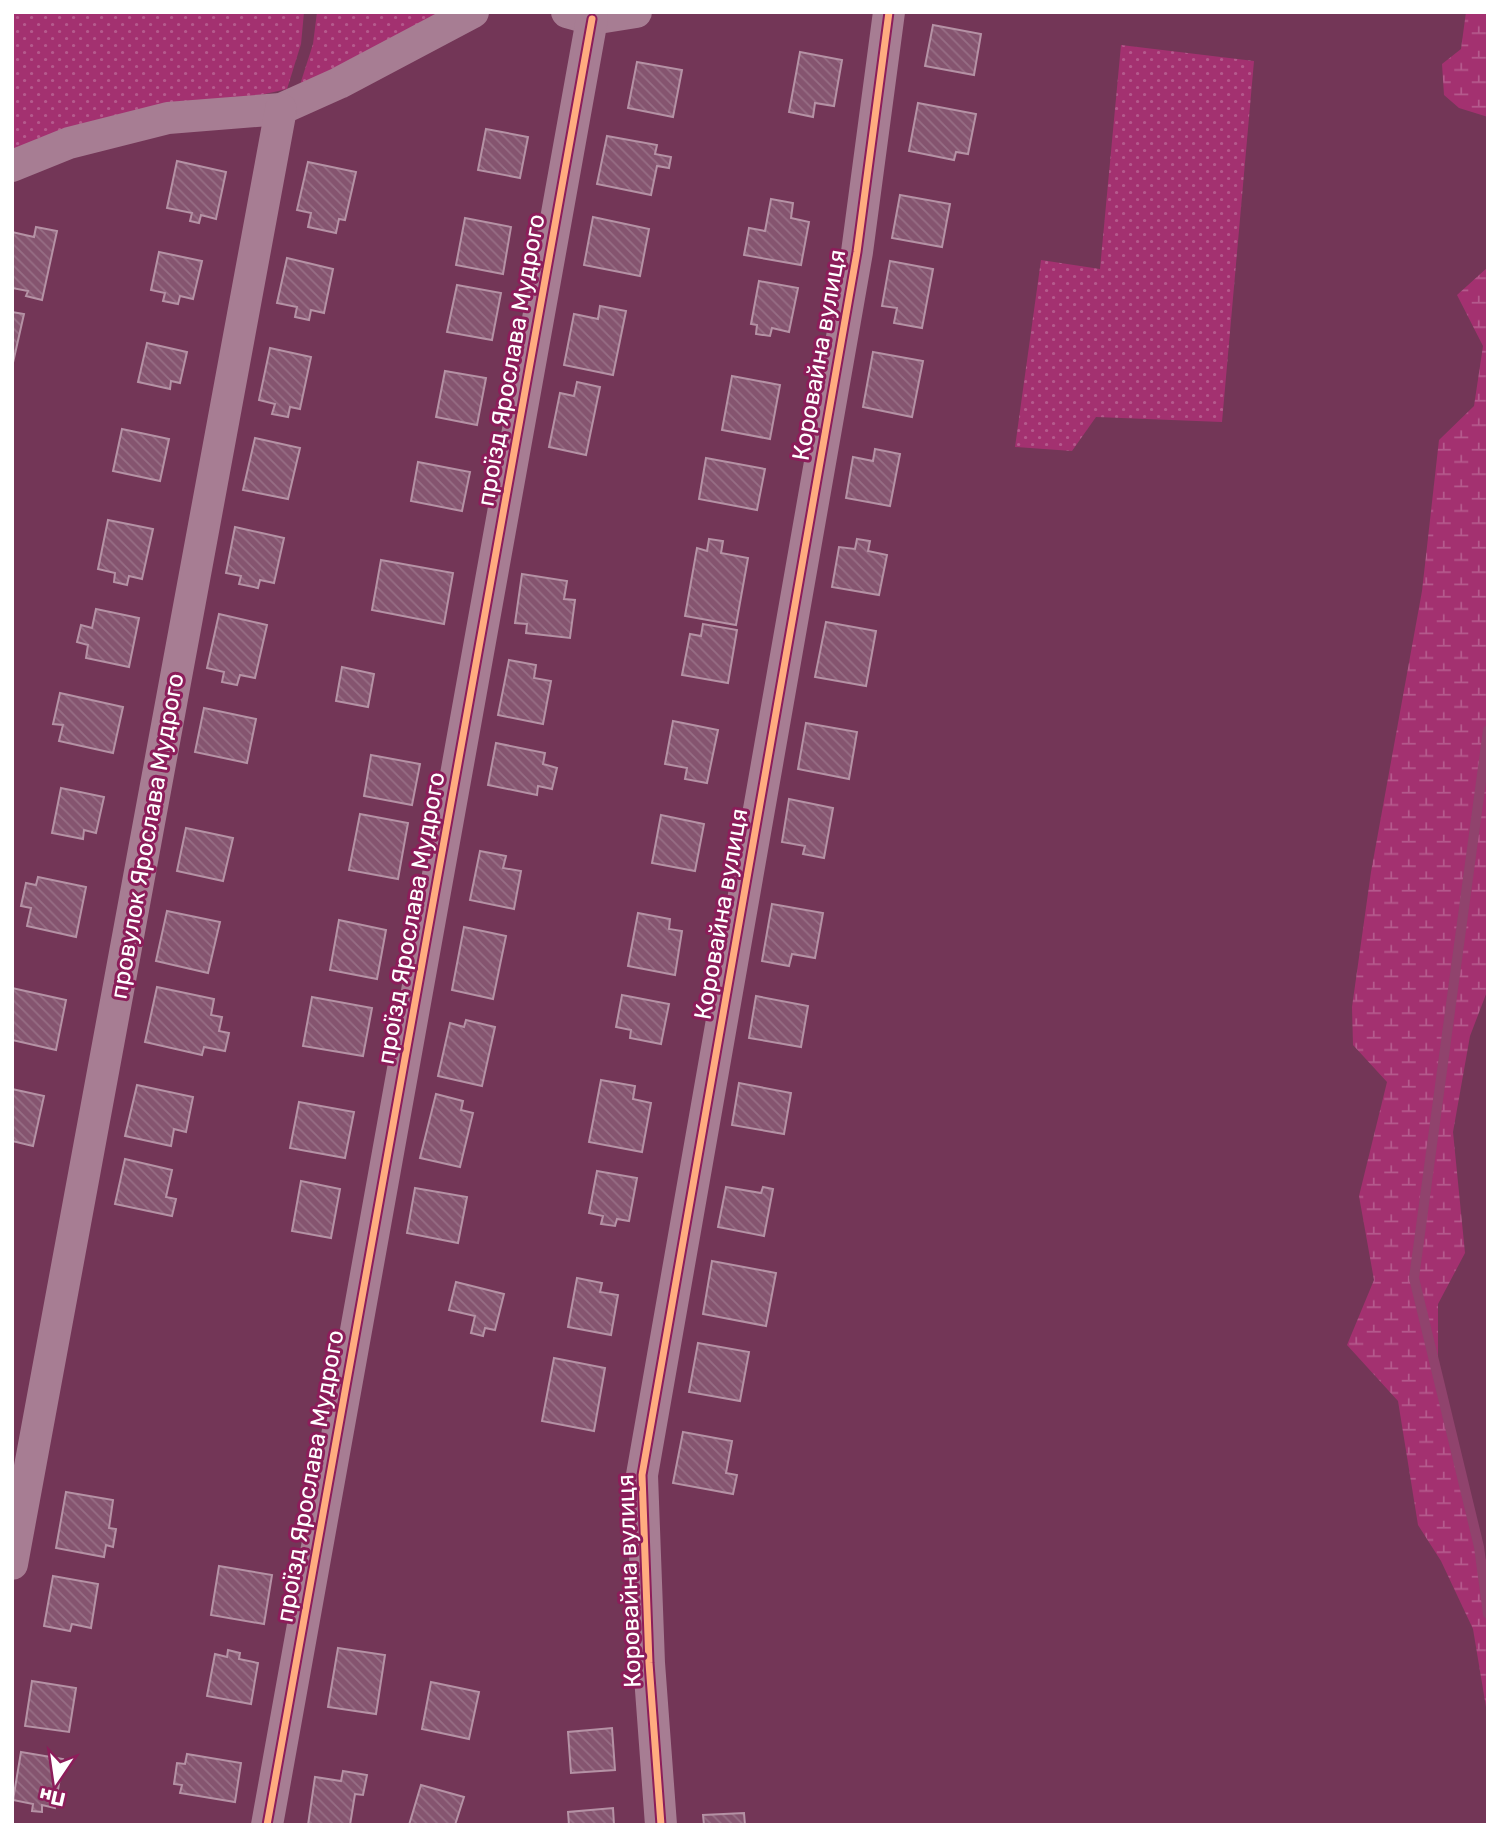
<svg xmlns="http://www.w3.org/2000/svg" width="1500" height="1837" font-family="Rubik,sans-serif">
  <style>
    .wetland { fill: url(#wetland-marsh) }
    .garden { fill: url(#garden-dots) }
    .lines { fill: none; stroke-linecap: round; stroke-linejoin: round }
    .stream { stroke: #90436d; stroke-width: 10 }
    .building { fill: url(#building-back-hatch); stroke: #b592a5; stroke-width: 2 }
    .minor { stroke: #a77d93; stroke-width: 32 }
    .cycleway-casing { stroke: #8c1d5a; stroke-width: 11 }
    .cycleway { stroke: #ffac80; stroke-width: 7 }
    .labels { text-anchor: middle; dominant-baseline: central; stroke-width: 6; stroke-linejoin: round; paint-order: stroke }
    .street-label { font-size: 24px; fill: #fff; stroke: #8c1d5a }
  </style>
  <defs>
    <pattern id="wetland-marsh" width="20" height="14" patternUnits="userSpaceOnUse" patternTransform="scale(1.75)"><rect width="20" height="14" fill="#a33170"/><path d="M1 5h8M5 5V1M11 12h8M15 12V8" fill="none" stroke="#b55a8d"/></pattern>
    <pattern id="garden-dots" width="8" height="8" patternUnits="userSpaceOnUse" patternTransform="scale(1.75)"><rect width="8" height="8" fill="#a33170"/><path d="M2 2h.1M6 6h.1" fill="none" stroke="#b55a8d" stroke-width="1.8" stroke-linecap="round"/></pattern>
    <pattern id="building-back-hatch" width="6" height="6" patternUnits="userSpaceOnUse" patternTransform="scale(1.75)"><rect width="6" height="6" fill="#85546f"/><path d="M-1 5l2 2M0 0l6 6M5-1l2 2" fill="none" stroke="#976e85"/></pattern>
  </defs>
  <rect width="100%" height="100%" fill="#733657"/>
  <!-- wetland -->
  <g class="wetland">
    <path d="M1466 12H1488V117L1459 108 1444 95 1442 64 1461 49Z"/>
    <path d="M1488 267V989L1470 1036 1453 1132 1465 1253 1438 1304V1376L1479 1547 1488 1564V1719L1473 1629 1441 1561 1418 1525 1398 1401 1347 1345 1374 1280 1359 1196 1387 1082 1353 1045 1352 1007 1371 872 1422 591 1439 440 1474 406 1483 346 1457 295Z"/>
  </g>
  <!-- garden -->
  <g class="garden">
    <path d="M12 12H304L301 44 287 89 12 152Z"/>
    <path d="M317 12H455L298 91 313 44Z"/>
    <path d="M1121 45 1254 61 1222 422 1096 417 1072 451 1015 447 1041 260 1100 269Z"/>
  </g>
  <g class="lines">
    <!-- stream -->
    <path class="stream" d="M1488 730 1414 1278 1479 1547 1488 1614"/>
  </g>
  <!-- building -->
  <g class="building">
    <path d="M933 25 981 34 974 75 925 66Z"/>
    <path d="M800 52 842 60 834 106 815 103 813 117 789 112Z"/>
    <path d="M637 62 682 70 673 117 628 108Z"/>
    <path d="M918 103 976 114 968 154 956 152 954 160 909 151Z"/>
    <path d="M486 129 528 137 520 178 478 170Z"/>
    <path d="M607 136 657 145 655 154 671 157 669 168 657 166 651 195 597 184Z"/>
    <path d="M177 161 226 172 216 219 201 215 199 223 190 221 192 213 167 208Z"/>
    <path d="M308 162 356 172 345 220 339 219 336 233 308 227 311 213 297 210Z"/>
    <path d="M900 195 950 204 942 247 892 238Z"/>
    <path d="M771 199 793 203 791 218 809 222 801 265 744 255 749 228 765 231Z"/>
    <path d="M593 217 649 229 640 276 584 265Z"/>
    <path d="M465 218 511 227 503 274 456 265Z"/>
    <path d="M36 227 57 231 42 300 26 296 28 291 12 288V232L34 237Z"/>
    <path d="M159 252 202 261 193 299 180 296 178 304 163 301 165 293 151 290Z"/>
    <path d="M287 258 333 269 324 313 311 310 309 320 295 317 297 307 277 303Z"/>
    <path d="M890 261 933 269 922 328 894 323 897 308 882 306Z"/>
    <path d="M759 281 798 288 789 332 772 328 770 336 756 334 757 325 751 324Z"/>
    <path d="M457 285 501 293 492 340 447 332Z"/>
    <path d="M600 306 626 311 613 375 564 365 574 314 598 319Z"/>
    <path d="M12 312 24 314 12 367Z"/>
    <path d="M147 343 187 352 180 383 171 381 170 389 138 382Z"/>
    <path d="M270 348 311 357 300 409 290 407 288 417 272 414 275 404 259 400Z"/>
    <path d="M873 352 923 361 912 417 863 407Z"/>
    <path d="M445 371 486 378 477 425 436 417Z"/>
    <path d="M732 376 780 385 770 439 722 430Z"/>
    <path d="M577 382 600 387 586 455 549 447 560 393 574 396Z"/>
    <path d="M122 429 169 439 160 481 113 471Z"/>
    <path d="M255 438 300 448 288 499 243 490Z"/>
    <path d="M875 449 900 454 890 506 846 498 853 457 873 461Z"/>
    <path d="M706 458 765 469 757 510 699 499Z"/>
    <path d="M418 462 470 472 462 511 411 501Z"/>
    <path d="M108 520 153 529 142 579 129 576 127 585 114 582 115 573 98 569Z"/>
    <path d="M235 527 284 538 274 583 260 580 258 588 239 584 241 576 226 573Z"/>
    <path d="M709 539 723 541 721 553 748 558 736 625 685 616 697 548 707 551Z"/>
    <path d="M857 539 870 541 868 551 887 555 879 595 832 587 839 547 855 549Z"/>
    <path d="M381 560 453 573 444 624 372 610Z"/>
    <path d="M522 574 567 581 564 599 575 600 570 638 526 633 527 624 515 623Z"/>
    <path d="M96 609 139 618 129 667 86 658 88 645 77 642 81 625 92 628Z"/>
    <path d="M219 614 267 625 255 678 240 675 237 685 222 682 224 672 207 668Z"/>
    <path d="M826 622 876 631 866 686 815 677Z"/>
    <path d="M703 624 737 630 728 683 682 675 690 634 701 636Z"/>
    <path d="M509 660 536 665 534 678 551 681 543 724 498 715Z"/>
    <path d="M342 667 374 674 368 707 336 701Z"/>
    <path d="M60 693 123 707 113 753 59 741 63 725 53 724Z"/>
    <path d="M204 708 256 719 247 763 195 752Z"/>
    <path d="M673 721 718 730 707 783 685 779 687 768 665 764Z"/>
    <path d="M806 723 857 732 849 779 798 769Z"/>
    <path d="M496 743 545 753 543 764 557 768 552 789 538 786 537 795 488 785Z"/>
    <path d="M371 755 420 764 412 805 364 796Z"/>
    <path d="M61 788 104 797 96 833 84 830 83 839 52 833Z"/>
    <path d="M789 799 833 808 824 858 803 854 805 846 782 842Z"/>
    <path d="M360 814 408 823 398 879 349 870Z"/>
    <path d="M661 815 704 824 695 871 652 863Z"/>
    <path d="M186 828 233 838 223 881 177 871Z"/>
    <path d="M480 851 506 856 503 868 521 871 514 909 470 900Z"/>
    <path d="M38 877 86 887 76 937 27 926 31 908 21 906 26 883 36 885Z"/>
    <path d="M772 904 823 913 815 958 792 954 789 966 762 961Z"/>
    <path d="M167 911 220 922 208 973 156 961Z"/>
    <path d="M638 913 670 919 669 929 682 931 675 975 628 966Z"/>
    <path d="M339 920 386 930 377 979 330 970Z"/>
    <path d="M464 927 506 936 493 999 452 990Z"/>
    <path d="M157 987 214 999 211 1015 222 1017 219 1031 229 1033 225 1051 204 1047 202 1055 145 1042Z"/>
    <path d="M12 988 66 1000 56 1050 12 1040Z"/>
    <path d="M622 995 669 1004 661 1044 630 1038 631 1030 616 1027Z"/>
    <path d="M756 996 808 1006 801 1047 749 1038Z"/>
    <path d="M312 997 372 1008 363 1056 303 1046Z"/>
    <path d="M466 1020 495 1027 482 1086 438 1076 450 1023 464 1027Z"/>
    <path d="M601 1080 635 1086 633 1099 651 1103 642 1152 589 1142Z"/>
    <path d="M739 1083 791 1093 784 1134 732 1125Z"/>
    <path d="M137 1085 193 1097 186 1132 174 1129 171 1146 125 1136Z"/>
    <path d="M12 1089 44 1096 33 1146 12 1141Z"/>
    <path d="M436 1094 463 1101 461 1110 473 1113 460 1167 420 1158Z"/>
    <path d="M299 1102 354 1112 345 1158 290 1148Z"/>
    <path d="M125 1159 172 1170 166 1197 176 1199 172 1216 115 1204Z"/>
    <path d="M597 1171 637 1178 629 1221 617 1219 615 1226 601 1224 603 1216 589 1213Z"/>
    <path d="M301 1181 340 1189 331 1238 292 1231Z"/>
    <path d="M726 1187 761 1193 763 1187 773 1189 764 1236 718 1227Z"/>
    <path d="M415 1188 467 1197 458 1243 407 1233Z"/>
    <path d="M712 1261 776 1273 766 1326 703 1314Z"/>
    <path d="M577 1278 602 1283 600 1292 618 1295 611 1335 568 1327Z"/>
    <path d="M456 1282 504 1294 495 1330 485 1328 483 1336 471 1333 475 1316 449 1310Z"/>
    <path d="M698 1343 749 1352 740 1401 689 1392Z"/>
    <path d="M554 1358 605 1368 594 1431 542 1421Z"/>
    <path d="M683 1432 732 1441 726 1473 737 1475 733 1494 673 1483Z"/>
    <path d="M66 1492 113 1500 109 1528 116 1529 113 1547 106 1545 104 1557 56 1548Z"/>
    <path d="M219 1566 272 1575 264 1624 211 1615Z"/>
    <path d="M53 1576 98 1584 91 1628 72 1624 70 1631 44 1626Z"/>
    <path d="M338 1648 385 1655 376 1714 328 1707Z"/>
    <path d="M228 1650 240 1653 239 1659 258 1663 251 1704 207 1696 215 1654 227 1657Z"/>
    <path d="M32 1681 76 1688 69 1732 25 1726Z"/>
    <path d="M431 1682 479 1692 469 1739 422 1729Z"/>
    <path d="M612 1728 615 1770 571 1773 568 1732Z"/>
    <path d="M21 1752 63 1759 55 1808 42 1805V1812L32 1811 33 1804 13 1800Z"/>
    <path d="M187 1754 241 1763 235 1802 180 1793 182 1785 174 1784 177 1763 185 1764Z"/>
    <path d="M343 1771 367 1775 363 1795 355 1794 350 1825H308L315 1777 341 1781Z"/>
    <path d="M421 1785 464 1797 455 1825H409Z"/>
    <path d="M613 1808 614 1825H569L568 1812Z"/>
    <path d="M744 1813 745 1825H704L703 1815Z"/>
  </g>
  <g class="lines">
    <!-- minor -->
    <g class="minor">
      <path d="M567 12 592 19 636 12"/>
      <path d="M12 166 69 143 168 118 281 109 339 83 473 12"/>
      <path d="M12 1564 281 109"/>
      <path d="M267 1825 592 19"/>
      <path d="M661 1825 649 1663 642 1475 857 252 889 12"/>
    </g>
    <!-- cycleway casing -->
    <g class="cycleway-casing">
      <g id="cycleway">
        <path d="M267 1825 592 19"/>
        <path d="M661 1825 649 1663 642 1475 857 252 889 12"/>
      </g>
    </g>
    <!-- cycleway -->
    <use href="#cycleway" class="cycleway"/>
  </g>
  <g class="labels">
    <!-- street labels -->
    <g class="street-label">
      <text transform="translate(819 355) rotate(-80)">Коровайна вулиця</text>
      <text transform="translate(511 360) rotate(-80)">проїзд Ярослава Мудрого</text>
      <text transform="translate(147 836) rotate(-80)">провулок Ярослава Мудрого</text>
      <text transform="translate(721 914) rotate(-80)">Коровайна вулиця</text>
      <text transform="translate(411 918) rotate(-80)">проїзд Ярослава Мудрого</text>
      <text transform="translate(310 1476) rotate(-80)">проїзд Ярослава Мудрого</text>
      <text transform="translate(629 1581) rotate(-92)">Коровайна вулиця</text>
    </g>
  </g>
  <!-- border -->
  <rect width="1500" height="1837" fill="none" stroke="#ffffff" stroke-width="28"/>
  <!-- north arrow -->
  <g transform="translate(56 1781) rotate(193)" stroke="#8c1d5a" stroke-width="5" paint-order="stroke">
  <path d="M0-5L12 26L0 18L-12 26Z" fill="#ffffff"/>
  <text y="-10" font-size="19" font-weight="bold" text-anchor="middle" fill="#ffffff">Пн</text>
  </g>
</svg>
